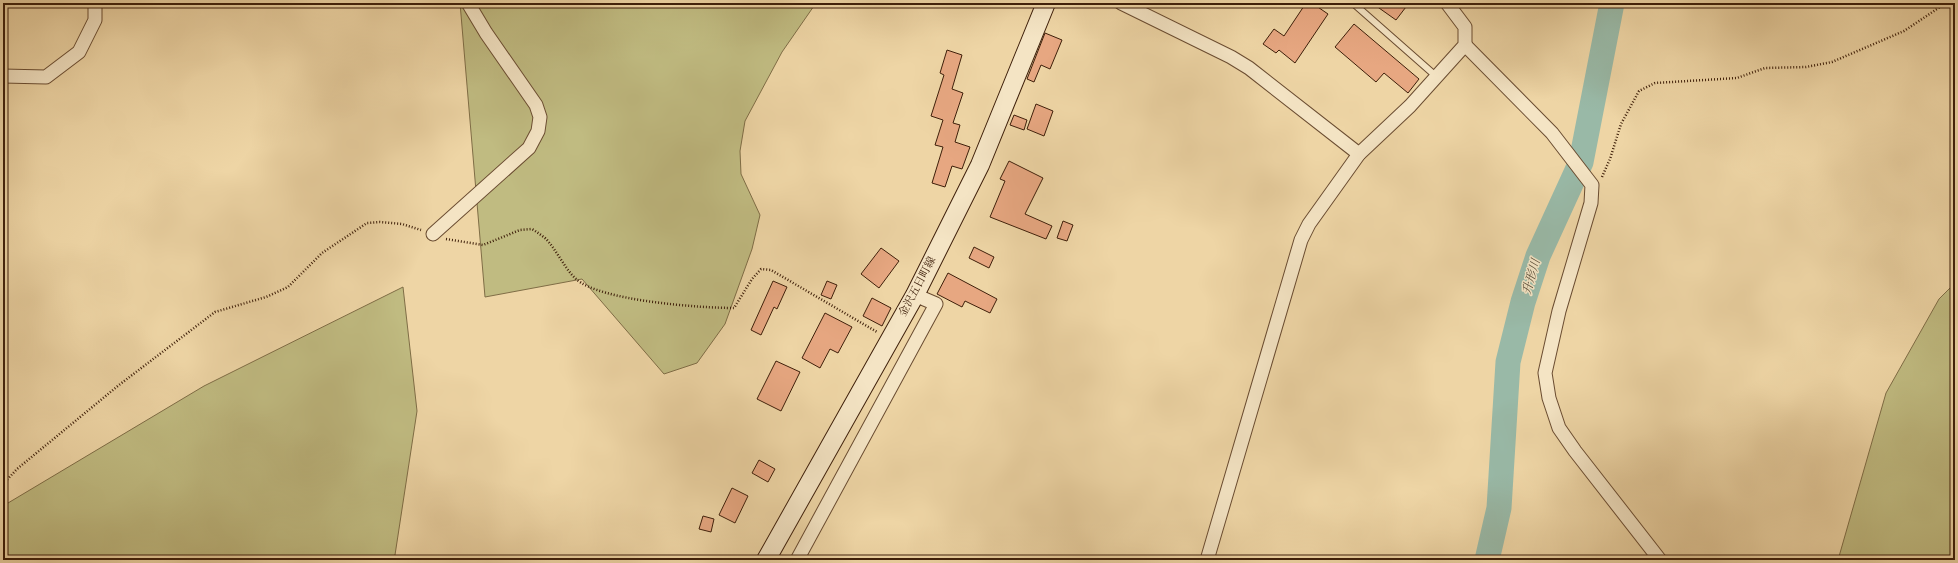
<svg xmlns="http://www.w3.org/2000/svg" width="1958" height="563" font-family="Vollkorn,'Noto Serif JP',serif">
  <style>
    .green { fill: #c0bb81; stroke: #7f6d46 }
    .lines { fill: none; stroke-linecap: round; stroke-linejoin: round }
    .river { stroke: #99b9a7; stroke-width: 25 }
    .building { fill: #e7a781; stroke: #3e1f0a }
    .lane-casing { stroke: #6a4c31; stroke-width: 8 }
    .street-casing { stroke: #6a4c31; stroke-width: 15 }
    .secondary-casing { stroke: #3e1f0a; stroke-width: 20 }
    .path { stroke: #3e1f0a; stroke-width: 2.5; stroke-dasharray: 1 2; stroke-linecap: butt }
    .lane { stroke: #f4e4c4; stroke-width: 6 }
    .street { stroke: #f4e4c4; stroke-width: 13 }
    .secondary { stroke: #f4e4c4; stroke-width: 18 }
    .labels { text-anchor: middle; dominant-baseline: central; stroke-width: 3; stroke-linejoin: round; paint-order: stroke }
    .street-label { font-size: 11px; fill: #3e1f0a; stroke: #f4e4c4 }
    .water-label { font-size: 12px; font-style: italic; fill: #594d39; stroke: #f4e4c4 }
  </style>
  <rect width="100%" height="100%" fill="#eed5a5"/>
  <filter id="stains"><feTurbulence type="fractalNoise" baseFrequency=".005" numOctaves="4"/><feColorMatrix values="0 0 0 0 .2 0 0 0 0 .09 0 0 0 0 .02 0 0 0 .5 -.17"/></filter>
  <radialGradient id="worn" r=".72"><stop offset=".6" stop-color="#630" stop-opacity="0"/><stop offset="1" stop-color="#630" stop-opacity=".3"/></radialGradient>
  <!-- green -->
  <g class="green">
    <path d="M460 3H816L782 52 745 121 740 151 741 174 760 215 752 249 725 324 697 363 664 374 582 279 485 297Z"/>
    <path d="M1955 283V560H1838L1886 393 1939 299Z"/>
    <path d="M403 287 417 411 395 555 385 560H3V506L204 386Z"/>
  </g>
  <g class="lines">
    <!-- river -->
    <path class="river" d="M1487 560 1499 508 1508 362 1523 302 1538 256 1581 162 1612 3"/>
  </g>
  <!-- building -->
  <g class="building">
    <path d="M1306 3H1312L1328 14 1295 63 1279 50 1276 53 1263 44 1274 29 1284 36Z"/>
    <path d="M1372 3H1409L1396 20Z"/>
    <path d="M1354 24 1419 79 1408 93 1384 73 1376 82 1335 47Z"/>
    <path d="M1045 33 1062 40 1050 69 1041 65 1034 82 1027 79Z"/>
    <path d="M947 50 962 55 952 89 963 93 953 123 960 125 955 142 970 147 962 169 952 166 945 187 932 183 943 147 935 145 943 120 931 116 944 75 940 73Z"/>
    <path d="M1036 104 1053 111 1044 136 1027 129Z"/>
    <path d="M1014 115 1027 120 1024 130 1010 125Z"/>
    <path d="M1009 161 1043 178 1025 214 1052 226 1046 239 990 217 1005 181 1000 179Z"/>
    <path d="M1063 221 1073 225 1067 241 1057 238Z"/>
    <path d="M974 247 994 257 989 268 969 258Z"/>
    <path d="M881 248 899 261 879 288 861 274Z"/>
    <path d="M948 273 997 299 990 313 965 301 962 307 937 294Z"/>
    <path d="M773 281 787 287 777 309 774 307 761 335 751 330Z"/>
    <path d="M827 281 837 285 831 299 821 295Z"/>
    <path d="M872 298 891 308 882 326 863 316Z"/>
    <path d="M825 313 852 327 838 353 830 349 820 368 802 358Z"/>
    <path d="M776 361 800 372 781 411 757 399Z"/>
    <path d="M759 460 775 469 768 482 752 473Z"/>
    <path d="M732 488 748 496 735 523 719 515Z"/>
    <path d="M703 516 714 519 711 532 699 529Z"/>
  </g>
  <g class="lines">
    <!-- lane casing -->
    <g class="lane-casing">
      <path id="lane" d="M1353 3 1437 77"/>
    </g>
    <!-- street casing -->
    <g class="street-casing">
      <g id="street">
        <path d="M1121 3 1231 57 1249 68 1359 154"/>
        <path d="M1465 45 1552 133 1592 185 1591 203 1559 311 1545 373 1549 398 1559 428 1575 451 1660 560"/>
        <path d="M3 76 46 77 79 52 95 20V3"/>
        <path d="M433 234 529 148 538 131 540 117 536 105 486 33 468 3"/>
        <path d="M797 560 936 304 915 295"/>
        <path d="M1207 560 1301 240 1309 224 1359 154 1410 106 1465 45V27L1447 3"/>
      </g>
    </g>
    <!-- secondary casing -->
    <g class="secondary-casing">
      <path id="secondary" d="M766 560 915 295 980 165 1046 3"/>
    </g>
    <!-- path -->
    <g class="path">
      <path d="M1602 177 1610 159 1621 124 1639 91 1655 83 1737 78 1765 68 1806 67 1832 62 1904 31 1946 3"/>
      <path d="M446 239 483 245 520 230 532 229C537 232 541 235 545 238 557 250 564 268 576 279 600 301 701 308 734 308L752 279 761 269 771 270 877 332"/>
      <path d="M3 484 17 469 119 385 215 312 266 297 288 287 322 253 367 223 380 222 402 224 421 230"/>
    </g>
    <!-- lane -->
    <use href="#lane" class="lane"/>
    <!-- street -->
    <use href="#street" class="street"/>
    <!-- secondary -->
    <use href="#secondary" class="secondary"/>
  </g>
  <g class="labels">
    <!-- street labels -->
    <g class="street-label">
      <text transform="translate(918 287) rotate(-62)">金沢五日町線</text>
    </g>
    <!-- water labels -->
    <g class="water-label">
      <text transform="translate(1532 277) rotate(-74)">升形川</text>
    </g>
  </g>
  <!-- margin -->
  <rect width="1958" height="563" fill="none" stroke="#eed5a5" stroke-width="16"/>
  <rect x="4" y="4" width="1950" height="555" fill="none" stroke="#3e1f0a" stroke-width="2"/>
  <rect x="8" y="8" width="1942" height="547" fill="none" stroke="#3e1f0a"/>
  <rect width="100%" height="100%" filter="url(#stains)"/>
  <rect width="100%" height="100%" fill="url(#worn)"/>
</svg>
